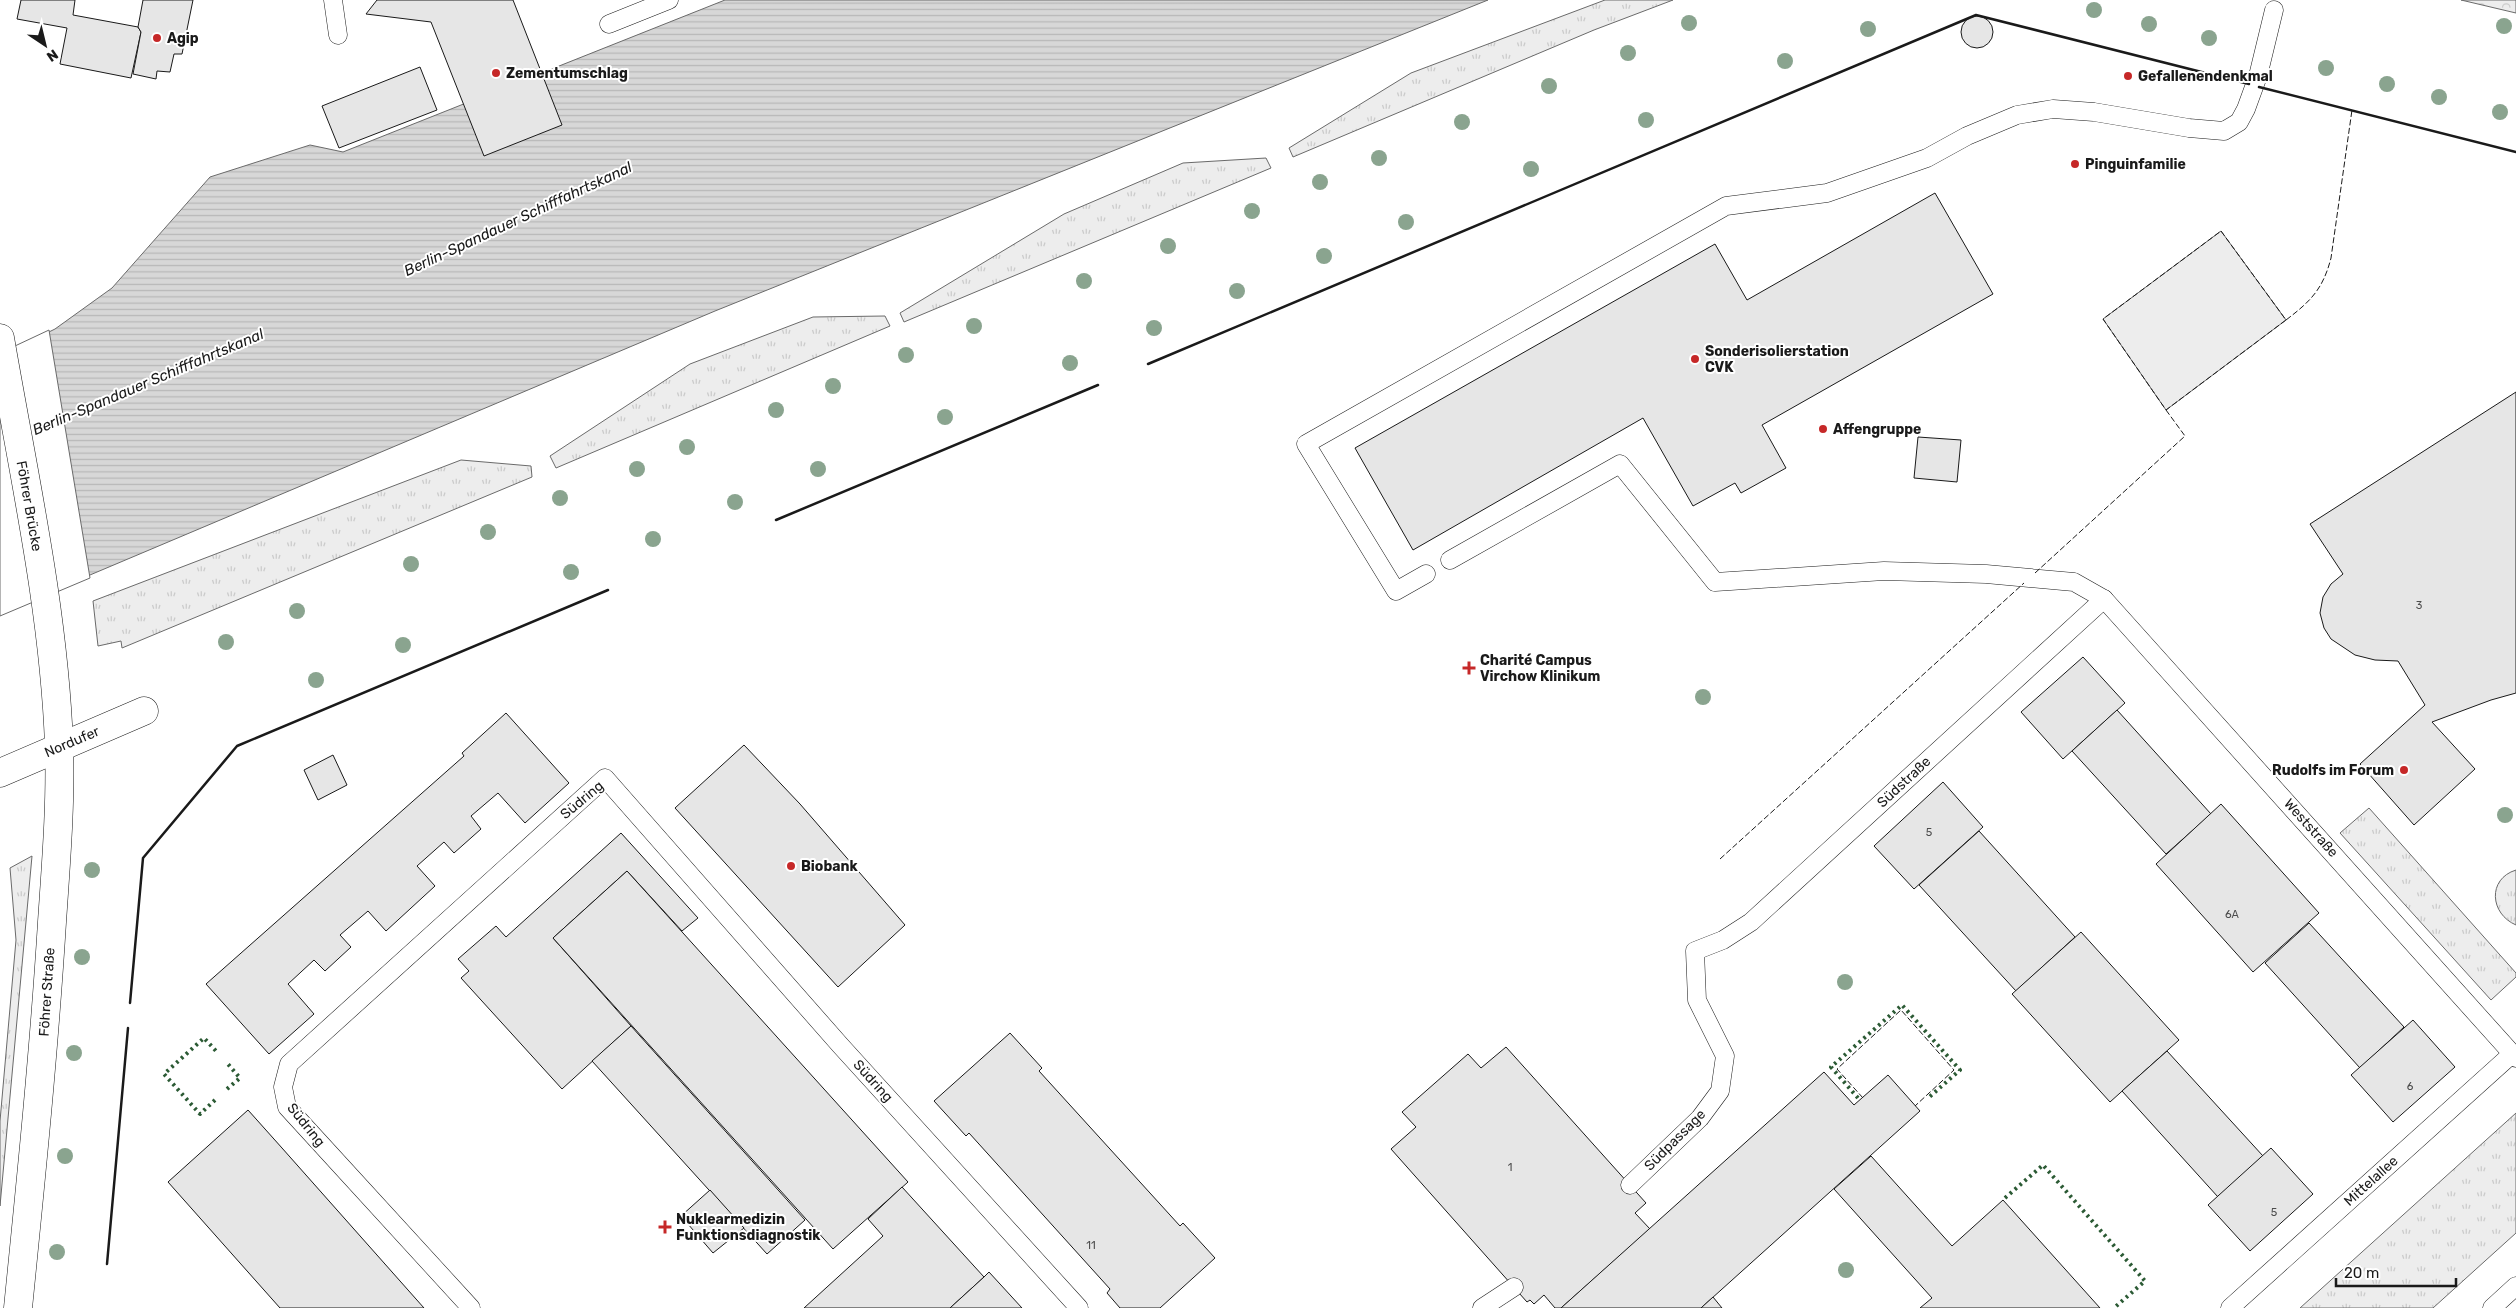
<svg xmlns="http://www.w3.org/2000/svg" width="2516" height="1308" font-family="Rubik,sans-serif">
  <style>
    .grass { fill: url(#grass-tufts); stroke: #6a6a6a }
    .park { fill: url(#park-crowns); stroke: #6a6a6a }
    .garden { fill: #ededed; stroke: #6a6a6a }
    .water { fill: url(#water-rules); stroke: #6a6a6a }
    .pier { fill: #fff; stroke: #6a6a6a }
    .building { fill: #e6e6e6; stroke: #1a1a1a }
    .lines { fill: none; stroke-linecap: round; stroke-linejoin: round }
    .service-casing { stroke: #1a1a1a; stroke-width: 19 }
    .tertiary-casing { stroke: #1a1a1a; stroke-width: 29 }
    .secondary-casing { stroke: #1a1a1a; stroke-width: 29 }
    .service { stroke: #fff; stroke-width: 18 }
    .tertiary { stroke: #fff; stroke-width: 28 }
    .secondary { stroke: #fff; stroke-width: 28 }
    .hedge { stroke: #2b5a34; stroke-width: 4; stroke-dasharray: 2.5 4; stroke-linecap: butt }
    .fence { stroke: #1a1a1a; stroke-width: 1; stroke-dasharray: 6 2.5; stroke-linecap: butt }
    .wall { stroke: #1a1a1a; stroke-width: 2.5 }
    .tree { fill: #8aa48f }
    .poi-dot { fill: #c62828; stroke: #fff; stroke-width: 2 }
    .labels { text-anchor: middle; dominant-baseline: central; stroke-width: 4; stroke-linejoin: round; paint-order: stroke }
    .number-label { font-size: 11px; fill: #4d4d4d }
    .poi-label { font-size: 14px; font-weight: bold; fill: #1a1a1a; stroke: #fff; text-anchor: start }
    .street-label { font-size: 14px; fill: #1a1a1a; stroke: #fff }
    .water-label { font-size: 15px; font-style: italic; fill: #1a1a1a; stroke: #fff }
  </style>
  <defs>
    <pattern id="grass-tufts" width="24" height="20" patternUnits="userSpaceOnUse" patternTransform="scale(1.25)"><rect width="24" height="20" fill="#ededed"/><path d="M3 7l-1-3M5 7V3M7 7l1-3M15 17l-1-3M17 17v-4M19 17l1-3" fill="none" stroke="#cbcbcb"/></pattern>
    <pattern id="park-crowns" width="20" height="18" patternUnits="userSpaceOnUse" patternTransform="scale(1.25)"><rect width="20" height="18" fill="#ededed"/><path d="M2 6a3 3 0 1 1 6 0M12 15a3 3 0 1 1 6 0" fill="none" stroke="#cbcbcb"/></pattern>
    <pattern id="water-rules" width="6" height="5" patternUnits="userSpaceOnUse" patternTransform="scale(1.25)"><rect width="6" height="5" fill="#d7d7d7"/><path d="M0 2.5h6" fill="none" stroke="#b8b8b8"/></pattern>
  </defs>
  <rect width="100%" height="100%" fill="#fff"/>
  <!-- grass -->
  <g class="grass">
    <path d="M1605 0H1673L1594 30 1293 157 1289 148 1411 73Z"/>
    <path d="M1266 158 1271 168 904 322 900 313 1064 214 1183 163Z"/>
    <path d="M885 316 890 326 556 468 550 456 690 364 813 317Z"/>
    <path d="M461 460 531 466 532 477 122 648 121 641 98 646 93 601Z"/>
    <path d="M2369 808 2516 973V977L2491 1000 2340 833Z"/>
    <path d="M32 856 0 1206V1121L16 940 10 868Z"/>
    <path d="M2516 870V925C2490 914 2487 879 2516 870Z"/>
    <path d="M2516 1113V1233L2433 1308H2300Z"/>
  </g>
  <!-- park -->
  <path class="park" d="M2461 0H2516V13Z"/>
  <!-- garden -->
  <path class="garden" d="M2221 231 2286 320 2166 410 2103 319Z"/>
  <!-- water -->
  <path class="water" d="M725 0H1488L715 311 0 613V356L55 329 112 288 210 177 310 145 343 152Z"/>
  <!-- pier -->
  <path class="pier" d="M49 330 90 578 0 616V353Z"/>
  <!-- building -->
  <g class="building">
    <path d="M21 0H75L73 15 138 27 141 32 131 78 60 64 67 28 17 19Z"/>
    <path d="M143 0H193L182 54H174L170 72 157 71 156 79 133 74 141 32 138 27Z"/>
    <path d="M377 0H513L562 125 484 156 431 22 366 14Z"/>
    <circle cx="1977" cy="32" r="16"/>
    <path d="M420 67 437 110 339 148 322 106Z"/>
    <path d="M1935 193 1993 294 1762 425 1786 468 1741 493 1735 483 1693 506 1643 418 1413 550 1355 448 1715 244 1747 300Z"/>
    <path d="M2516 392V693L2491 700 2432 722 2475 769 2414 825 2360 764 2425 705 2398 661 2375 660 2355 655 2331 639 2324 628 2320 613 2323 597 2331 584 2343 574 2310 524Z"/>
    <path d="M1918 437 1961 440 1957 482 1914 478Z"/>
    <path d="M2083 657 2125 703 2063 759 2021 712Z"/>
    <path d="M2117 710 2211 814 2166 854 2072 751Z"/>
    <path d="M506 713 569 783 525 823 498 793 471 816 481 829 454 853 444 842 417 866 435 886 386 931 368 911 340 935 351 947 325 971 314 960 288 984 314 1014 269 1054 206 984 464 756 462 753Z"/>
    <path d="M744 745 800 804 905 925 838 987 675 808Z"/>
    <path d="M333 755 347 785 318 800 304 770Z"/>
    <path d="M1943 782 1983 827 1914 889 1874 846Z"/>
    <path d="M2221 804 2319 913 2253 972 2156 864Z"/>
    <path d="M1979 831 2075 937 2016 991 1919 885Z"/>
    <path d="M621 833 698 918 682 931 627 871 553 938 631 1026 562 1089 461 978 469 971 458 959 496 926 506 937Z"/>
    <path d="M627 871 908 1182 833 1249 553 938Z"/>
    <path d="M2309 923 2404 1027 2360 1068 2265 963Z"/>
    <path d="M2081 932 2179 1040 2110 1102 2012 994Z"/>
    <path d="M2413 1020 2455 1067 2393 1122 2351 1075Z"/>
    <path d="M631 1026 805 1220 767 1254 592 1061Z"/>
    <path d="M1010 1033 1042 1068 1039 1071 1180 1226 1183 1223 1215 1258 1160 1308H1120L1107 1293 1110 1289 969 1133 966 1136 934 1101Z"/>
    <path d="M1506 1047 1646 1203 1635 1213 1650 1229 1561 1308H1555L1544 1295 1534 1304 1530 1300 1527 1302 1391 1149 1416 1127 1402 1112 1468 1054 1481 1068Z"/>
    <path d="M2167 1051 2263 1156 2218 1197 2122 1091Z"/>
    <path d="M1824 1072 1854 1105 1888 1075 1920 1111 1701 1308H1561Z"/>
    <path d="M248 1110 282 1148 424 1308H280L168 1182Z"/>
    <path d="M2271 1148 2313 1194 2250 1251 2208 1205Z"/>
    <path d="M1871 1156 1952 1246 2003 1200 2100 1308H1920L1932 1298 1834 1189Z"/>
    <path d="M902 1187 984 1277 950 1308H804L883 1236 868 1219Z"/>
    <path d="M710 1190 744 1228 713 1253 681 1216Z"/>
    <path d="M989 1272 1022 1308H950L984 1277Z"/>
    <path d="M1713 1297 1722 1308H1701Z"/>
  </g>
  <g class="lines">
    <!-- service casing -->
    <g class="service-casing">
      <g id="service">
        <path d="M333 0 338 35"/>
        <path d="M609 24 669 0"/>
        <path d="M1450 560 1620 464 1715 582 1884 571 1986 574 2074 582 2104 599 2516 1058"/>
        <path d="M1426 574 1396 591 1306 444 1726 206 1827 193 1927 158 1967 136 2017 115 2053 109 2094 112 2189 128 2224 131 2239 122 2246 109 2258 76 2274 10"/>
        <path d="M1630 1185 1700 1118 1720 1091 1725 1056 1697 1000 1695 951 1723 940 1751 922 2104 599"/>
        <path d="M471 1308 287 1107 283 1087 289 1064 605 778 840 1045 1079 1308"/>
        <path d="M1482 1308 1514 1287"/>
        <path d="M2230 1308 2512 1054"/>
        <path d="M2492 1308 2516 1286"/>
      </g>
    </g>
    <!-- tertiary casing -->
    <g class="tertiary-casing">
      <path id="tertiary" d="M0 773 144 711"/>
    </g>
    <!-- secondary casing -->
    <g class="secondary-casing">
      <path id="secondary" d="M0 338C23 472 54 609 59 745 61 804 56 863 52 922 44 1051 31 1179 18 1308"/>
    </g>
    <!-- service -->
    <use href="#service" class="service"/>
    <!-- tertiary -->
    <use href="#tertiary" class="tertiary"/>
    <!-- secondary -->
    <use href="#secondary" class="secondary"/>
    <!-- hedge -->
    <g class="hedge">
      <path d="M227 1089 240 1078 227 1063"/>
      <path d="M1858 1098 1831 1067 1902 1005 1960 1070 1927 1099"/>
      <path d="M215 1100 200 1114 164 1074 204 1038 216 1051"/>
      <path d="M2005 1198 2043 1165 2145 1281 2114 1308"/>
    </g>
    <!-- fence -->
    <g class="fence">
      <path d="M2221 231 2286 320 2166 410 2103 319Z"/>
      <path d="M2286 320C2311 301 2323 289 2331 258L2352 110"/>
      <path d="M2035 573 2185 436 2166 410"/>
      <path d="M1720 859 2024 583"/>
      <path d="M1863 1098 1837 1069 1901 1010 1954 1070 1915 1106"/>
    </g>
    <!-- wall -->
    <g class="wall">
      <path d="M2259 87 2516 152"/>
      <path d="M1148 364 1976 15 2249 84"/>
      <path d="M776 520 1098 385"/>
      <path d="M130 1003 143 858 237 746 608 590"/>
      <path d="M107 1264 128 1028"/>
    </g>
  </g>
  <!-- trees -->
  <g class="tree">
    <circle cx="2094" cy="10" r="8"/>
    <circle cx="1689" cy="23" r="8"/>
    <circle cx="2149" cy="24" r="8"/>
    <circle cx="2504" cy="26" r="8"/>
    <circle cx="1868" cy="29" r="8"/>
    <circle cx="2209" cy="38" r="8"/>
    <circle cx="1628" cy="53" r="8"/>
    <circle cx="1785" cy="61" r="8"/>
    <circle cx="2326" cy="68" r="8"/>
    <circle cx="2387" cy="84" r="8"/>
    <circle cx="1549" cy="86" r="8"/>
    <circle cx="2439" cy="97" r="8"/>
    <circle cx="2500" cy="112" r="8"/>
    <circle cx="1646" cy="120" r="8"/>
    <circle cx="1462" cy="122" r="8"/>
    <circle cx="1379" cy="158" r="8"/>
    <circle cx="1531" cy="169" r="8"/>
    <circle cx="1320" cy="182" r="8"/>
    <circle cx="1252" cy="211" r="8"/>
    <circle cx="1406" cy="222" r="8"/>
    <circle cx="1168" cy="246" r="8"/>
    <circle cx="1324" cy="256" r="8"/>
    <circle cx="1084" cy="281" r="8"/>
    <circle cx="1237" cy="291" r="8"/>
    <circle cx="974" cy="326" r="8"/>
    <circle cx="1154" cy="328" r="8"/>
    <circle cx="906" cy="355" r="8"/>
    <circle cx="1070" cy="363" r="8"/>
    <circle cx="833" cy="386" r="8"/>
    <circle cx="776" cy="410" r="8"/>
    <circle cx="945" cy="417" r="8"/>
    <circle cx="687" cy="447" r="8"/>
    <circle cx="637" cy="469" r="8"/>
    <circle cx="818" cy="469" r="8"/>
    <circle cx="560" cy="498" r="8"/>
    <circle cx="735" cy="502" r="8"/>
    <circle cx="488" cy="532" r="8"/>
    <circle cx="653" cy="539" r="8"/>
    <circle cx="411" cy="564" r="8"/>
    <circle cx="571" cy="572" r="8"/>
    <circle cx="297" cy="611" r="8"/>
    <circle cx="226" cy="642" r="8"/>
    <circle cx="403" cy="645" r="8"/>
    <circle cx="316" cy="680" r="8"/>
    <circle cx="1703" cy="697" r="8"/>
    <circle cx="2505" cy="815" r="8"/>
    <circle cx="92" cy="870" r="8"/>
    <circle cx="82" cy="957" r="8"/>
    <circle cx="1845" cy="982" r="8"/>
    <circle cx="74" cy="1053" r="8"/>
    <circle cx="65" cy="1156" r="8"/>
    <circle cx="57" cy="1252" r="8"/>
    <circle cx="1846" cy="1270" r="8"/>
  </g>
  <!-- markers -->
  <g class="poi-dot">
    <circle cx="157" cy="38" r="5"/>
    <circle cx="496" cy="73" r="5"/>
    <circle cx="2128" cy="76" r="5"/>
    <circle cx="2075" cy="164" r="5"/>
    <circle cx="1695" cy="359" r="5"/>
    <circle cx="1823" cy="429" r="5"/>
    <path d="M1466.5 660.5h5v5h5v5h-5v5h-5v-5h-5v-5h5z"/>
    <circle cx="2404" cy="770" r="5"/>
    <circle cx="791" cy="866" r="5"/>
    <path d="M662.5 1219.5h5v5h5v5h-5v5h-5v-5h-5v-5h5z"/>
  </g>
  <g class="labels">
    <!-- number labels -->
    <g class="number-label">
      <text x="2419" y="605">3</text>
      <text x="1929" y="832">5</text>
      <text x="2232" y="914">6A</text>
      <text x="2410" y="1086">6</text>
      <text x="1510" y="1167">1</text>
      <text x="2274" y="1212">5</text>
      <text x="1091" y="1245">11</text>
    </g>
    <!-- poi labels -->
    <g class="poi-label">
      <text x="167" y="38">Agip</text>
      <text x="506" y="73">Zementumschlag</text>
      <text x="2138" y="76">Gefallenendenkmal</text>
      <text x="2085" y="164">Pinguinfamilie</text>
      <text x="1705" y="351">Sonderisolierstation<tspan x="1705" dy="16">CVK</tspan></text>
      <text x="1833" y="429">Affengruppe</text>
      <text x="1480" y="660">Charité Campus<tspan x="1480" dy="16">Virchow Klinikum</tspan></text>
      <text x="2394" y="770" text-anchor="end">Rudolfs im Forum</text>
      <text x="801" y="866">Biobank</text>
      <text x="676" y="1219">Nuklearmedizin<tspan x="676" dy="16">Funktionsdiagnostik</tspan></text>
    </g>
    <!-- street labels -->
    <g class="street-label">
      <text transform="translate(29 506) rotate(80)">Föhrer Brücke</text>
      <text transform="translate(72 742) rotate(-23)">Nordufer</text>
      <text transform="translate(1904 782) rotate(-43)">Südstraße</text>
      <text transform="translate(582 800) rotate(-40)">Südring</text>
      <text transform="translate(2311 828) rotate(48)">Weststraße</text>
      <text transform="translate(47 992) rotate(-86)">Föhrer Straße</text>
      <text transform="translate(873 1081) rotate(48)">Südring</text>
      <text transform="translate(306 1125) rotate(51)">Südring</text>
      <text transform="translate(1675 1140) rotate(-45)">Südpassage</text>
      <text transform="translate(2371 1181) rotate(-42)">Mittelallee</text>
    </g>
    <!-- water labels -->
    <g class="water-label">
      <text transform="translate(518 219) rotate(-25)">Berlin-Spandauer Schifffahrtskanal</text>
      <text transform="translate(148 382) rotate(-23)">Berlin-Spandauer Schifffahrtskanal</text>
    </g>
  </g>
  <!-- north arrow -->
  <g transform="translate(45 45) rotate(145)" stroke="#ffffff" stroke-width="4" paint-order="stroke">
  <path d="M0-4L9 19L0 12L-9 19Z" fill="#1a1a1a"/>
  <text y="-8" font-size="14" font-weight="bold" text-anchor="middle" fill="#1a1a1a">N</text>
  </g>
  <!-- scale -->
  <path d="M2336 1278v8h120v-8" fill="none" stroke="#1a1a1a" stroke-width="2.5"/>
  <text x="2344" y="1278" font-size="15" fill="#1a1a1a" stroke="#ffffff" stroke-width="4" paint-order="stroke">20 m</text>
</svg>
